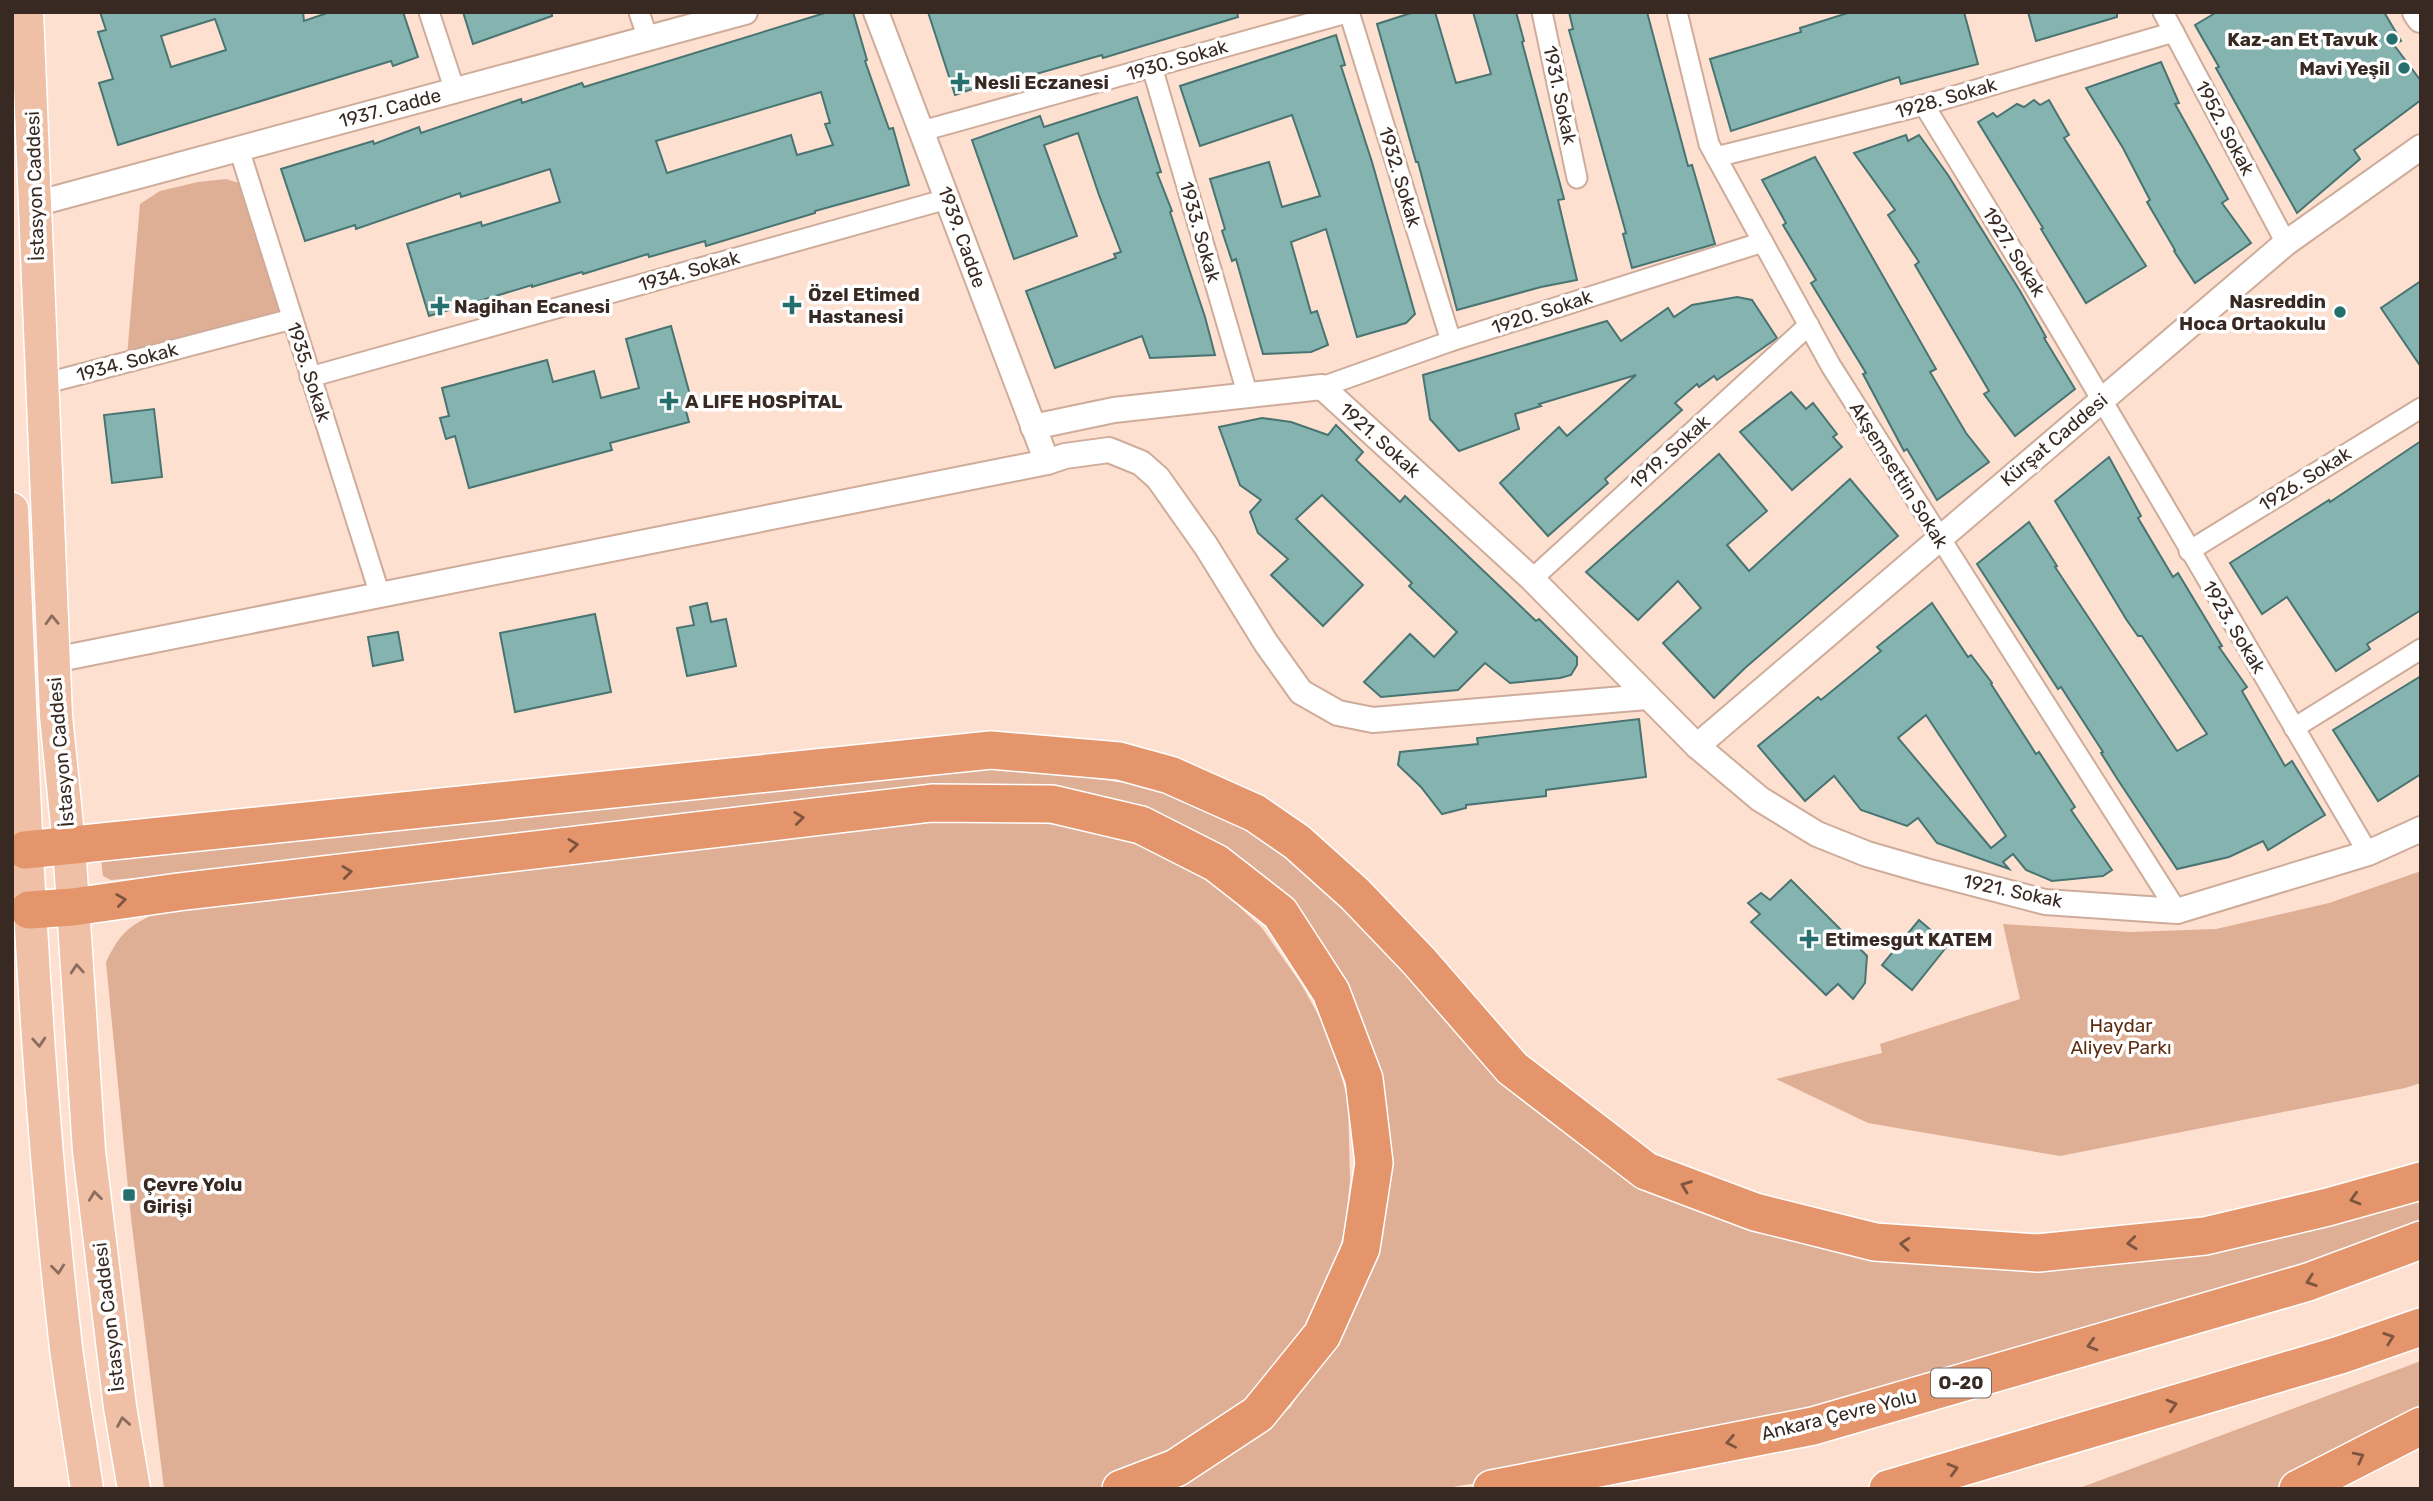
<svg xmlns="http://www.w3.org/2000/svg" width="2433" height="1501" font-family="Rubik,sans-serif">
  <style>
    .green { fill: #deae95 }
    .building { fill: #85b3b0; stroke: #487471; stroke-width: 2; fill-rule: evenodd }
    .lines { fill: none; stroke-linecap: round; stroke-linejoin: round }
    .minor-casing { stroke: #cfac9a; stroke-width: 23 }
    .tertiary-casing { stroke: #cfac9a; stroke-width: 28 }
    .secondary-casing { stroke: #cfac9a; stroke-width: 32 }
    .primary-casing { stroke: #fff; stroke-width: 35 }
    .motorway-casing { stroke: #fff; stroke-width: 40 }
    .minor { stroke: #fff; stroke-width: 19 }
    .tertiary { stroke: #fff; stroke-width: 24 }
    .secondary { stroke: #fff; stroke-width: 28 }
    .primary { stroke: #efbfa6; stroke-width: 32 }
    .motorway { stroke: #e5956b; stroke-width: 37 }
    .oneway { stroke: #8a6d5e }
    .oneway2 { stroke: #7d5540 }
    .poi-dot { fill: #256f6c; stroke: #fff; stroke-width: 2.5 }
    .labels { text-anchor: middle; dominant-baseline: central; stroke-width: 7; stroke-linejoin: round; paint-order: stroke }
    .shield { fill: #fff; stroke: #746a65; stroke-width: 2 }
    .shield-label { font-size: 18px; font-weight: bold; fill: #382a23 }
    .poi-label { font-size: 19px; font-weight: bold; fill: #382a23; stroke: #fff; text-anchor: start }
    .street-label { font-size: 19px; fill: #382a23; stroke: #fff }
    .park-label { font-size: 19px; fill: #5d2d10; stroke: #fff }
  </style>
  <rect width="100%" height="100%" fill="#fee0d1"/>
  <!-- green -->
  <g class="green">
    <path d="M226 179 242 184 282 315 127 356 140 204 160 191 198 182Z"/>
    <path d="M997 764 1163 789 1255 825 1695 1205 1904 1257 2421 1194V1221L2301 1264 2127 1320 1839 1405 1535 1473 1441 1489H1170L1237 1449 1290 1408 1331 1344 1379 1167 1284 907 1055 800 111 880 103 876 101 858Z"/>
    <path d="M991 819 1058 825 1136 843 1180 863 1218 887 1262 928 1301 984 1329 1034 1348 1100 1350 1180 1345 1231 1313 1323 1241 1420 1107 1489H164L131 1218 106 962C122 929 131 925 163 910L855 827Z"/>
    <path d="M2421 871V1083L2405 1088 2060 1156 1868 1123 1776 1079 1882 1053 1880 1044 2020 999 2003 924 2131 932 2216 929 2329 903Z"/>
    <path d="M2421 1361V1413L2274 1489H2077Z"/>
  </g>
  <!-- building -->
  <g class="building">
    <path d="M100 12H303L304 21 330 12H403L418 57 393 66 391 61 118 145 99 83 113 79 98 32 106 30ZM215 19 226 50 171 67 161 36Z"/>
    <path d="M463 12H552V16L473 44Z"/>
    <path d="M828 12H853L867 60 865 61 889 129 893 128 909 185 815 211V213L706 246 705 241 649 257 648 254 583 274 582 272 532 287V285L429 316 407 244 481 222 482 226 560 202 550 169 461 197 460 193 356 229 355 225 305 241 281 169 373 141 374 144 419 127 421 133 521 99 522 103 582 83 584 87ZM821 92 830 123 825 124 833 145 797 155 791 135 667 173 656 141Z"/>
    <path d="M928 12H1237L1238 17 1103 58 1102 55 1005 83 1004 78 955 95Z"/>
    <path d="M1414 12H1435L1456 83 1491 74 1473 12H1516L1524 41 1522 42 1564 199 1558 200 1577 280 1541 287 1457 310 1418 162H1416L1377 24Z"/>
    <path d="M1569 12H1647L1688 166 1692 165 1715 244 1632 268 1623 234 1626 233 1569 30 1573 29Z"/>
    <path d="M1851 12H1964L1978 64 1901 84 1899 77 1731 131 1710 59 1801 32 1800 28Z"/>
    <path d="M2028 12H2117V17L2036 41Z"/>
    <path d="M2217 12H2384L2401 41 2394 45 2421 81V100L2354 150 2360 159 2297 213 2216 68 2219 67 2195 25Z"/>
    <path d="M1336 35 1345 65 1341 66 1372 162 1415 314 1406 323 1357 337 1326 229 1291 242 1311 313 1317 311 1328 345 1311 352 1263 354 1236 259 1232 261 1222 231 1225 229 1210 179 1269 162 1282 207 1320 196 1292 115 1200 146 1180 86Z"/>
    <path d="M2161 62 2179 103 2175 104 2228 199 2222 203 2251 243 2195 283 2174 251 2175 250 2147 202 2150 200 2123 148 2086 88Z"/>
    <path d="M1137 97 1161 172 1157 173 1172 211 1170 212 1205 317 1215 355 1150 358 1142 336 1055 368 1026 291 1116 258 1114 254 1121 252 1099 195 1078 133 1044 145 1077 236 1014 259 972 140 1040 116 1044 127Z"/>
    <path d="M2034 100 2040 105 2049 100 2069 135 2064 138 2146 266 2086 303 2041 229 2043 228 1978 122 1993 113 1997 117 2017 104 2024 107Z"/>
    <path d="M1906 135 1908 141 1919 135 1948 175 2020 291 2046 337 2044 338 2075 389 2015 436 1984 394 1989 391 1915 265 1919 262 1888 215 1895 210 1854 153Z"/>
    <path d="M1815 157 1936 369 1930 372 1966 433 1989 462 1937 500 1907 449 1904 451 1863 374 1866 373 1811 283 1816 280 1783 225 1786 223 1762 180Z"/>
    <path d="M2421 281V367L2381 308Z"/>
    <path d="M1737 297 1752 300 1777 338 1717 380 1714 376 1699 387 1697 384 1675 403 1682 410 1605 479 1608 483 1548 536 1500 483 1559 427 1567 436 1636 375 1539 404 1541 406 1515 414 1519 429 1459 451 1430 419 1423 375 1607 321 1621 341 1668 308 1674 317 1692 305Z"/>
    <path d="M671 326 692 402 684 404 689 422 610 443 612 450 469 488 455 436 446 439 440 418 449 416 442 388 547 360 553 382 594 371 601 398 639 388 626 339Z"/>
    <path d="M1791 392 1806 409 1813 403 1837 434 1833 437 1842 447 1792 490 1740 432Z"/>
    <path d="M154 409 162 477 112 483 104 415Z"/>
    <path d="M1262 418 1291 422 1328 435 1336 425 1363 452 1356 460 1400 502 1405 496 1536 621 1539 619 1577 657V665L1571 675 1560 678 1510 683 1485 663 1458 690 1381 697 1364 682 1410 634 1434 657 1457 632 1409 586 1412 583 1322 495 1296 519 1363 585 1323 626 1271 575 1288 559 1258 533 1250 512 1261 500 1240 485 1219 427Z"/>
    <path d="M2421 441V610L2367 644 2370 649 2336 671 2287 597 2262 614 2230 563 2329 500 2330 502Z"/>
    <path d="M1719 454 1767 511 1727 545 1749 571 1850 479 1898 536 1745 668 1714 698 1663 643 1701 608 1678 581 1638 620 1586 572Z"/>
    <path d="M2109 457 2141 516 2138 518 2173 577 2178 573 2222 646 2219 647 2247 687 2242 691 2285 766 2292 761 2325 815 2268 850 2263 841 2229 857 2177 869 2118 780 2101 753 2103 752 2061 687 2058 689 1977 564 2029 522 2057 566 2055 567 2177 751 2207 734 2142 636H2138L2126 619 2055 501Z"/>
    <path d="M707 603 711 622 726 619 736 666 687 676 677 628 694 625 690 607Z"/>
    <path d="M1932 603 1968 657 1971 655 1992 683 1991 684 2036 754 2039 752 2075 807 2071 810 2112 870 2103 876 2052 881 2026 870 2013 854 2003 862 2009 869 1937 843 1918 818 1907 826 1861 810 1834 776 1805 801 1758 746 1818 697 1821 700 1881 651 1877 647ZM1926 715 2006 836 1991 848 1898 738Z"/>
    <path d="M595 614 611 692 515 712 500 633Z"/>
    <path d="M398 632 403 660 373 666 368 637Z"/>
    <path d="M2421 676V774L2378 801 2333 730Z"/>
    <path d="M1639 719 1646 777 1546 790V796L1466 805V808L1442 814 1421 787 1398 765 1400 752 1478 744 1477 738Z"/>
    <path d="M1791 880 1867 956 1865 983 1853 999 1838 984 1826 995 1751 922 1760 914 1748 903 1761 893 1770 900Z"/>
    <path d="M1919 920 1948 945 1912 990 1882 965Z"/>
  </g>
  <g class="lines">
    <!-- minor casing -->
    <g class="minor-casing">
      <g id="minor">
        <path d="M429 12 455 91"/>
        <path d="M639 12 648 39"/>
        <path d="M1349 12 1451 341"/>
        <path d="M1542 12 1577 178"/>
        <path d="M1677 12 1709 144 1831 366 2177 911"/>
        <path d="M2163 12 2286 243"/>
        <path d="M1152 67 1248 396"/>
        <path d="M1924 105C2076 352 2221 603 2368 853"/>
        <path d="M922 131 1350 12"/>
        <path d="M239 149 380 595"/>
        <path d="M1716 157 1924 105 2174 32"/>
        <path d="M310 377 947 199"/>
        <path d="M43 384 292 319"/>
        <path d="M1322 387 1451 341 1763 242"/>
        <path d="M2189 551 2421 408"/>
        <path d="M1532 579 1809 325"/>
        <path d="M2294 728 2421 649"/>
      </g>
    </g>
    <!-- tertiary casing -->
    <g class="tertiary-casing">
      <g id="tertiary">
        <path d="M876 12 1047 462"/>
        <path d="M35 204 745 12"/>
        <path d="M1033 427 1114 410 1322 387 1532 579 1697 746 1760 799 1817 834 1867 854 1926 871 2045 902 2177 911 2368 853 2421 829"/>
        <path d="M54 660 1047 462 1065 456 1109 450 1141 463 1158 478 1206 546 1266 643 1301 692 1338 713 1373 720 1647 697"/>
        <path d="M1697 746 2286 243 2421 147"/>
      </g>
    </g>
    <!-- secondary casing -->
    <g class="secondary-casing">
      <path id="secondary" d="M2417 12 2421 18"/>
    </g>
    <!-- primary casing -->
    <g class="primary-casing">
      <g id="primary">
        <path d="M27 12 56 716 69 845 89 1151 120 1407 134 1489"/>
        <path d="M12 509C23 789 34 1069 66 1348 72 1395 80 1442 87 1489"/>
      </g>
    </g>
    <!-- motorway casing -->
    <g class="motorway-casing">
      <g id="motorway">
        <path d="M25 850 991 750 1119 761 1170 775 1255 813 1297 842 1355 894 1419 961 1512 1068 1646 1171 1755 1212 1875 1242 2038 1253 2205 1236 2328 1207 2421 1181"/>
        <path d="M29 910 73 907 178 892 932 803 1052 804 1141 825 1216 863 1280 913 1331 992 1364 1079 1374 1163 1361 1248 1322 1335 1258 1414 1176 1468 1121 1489"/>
        <path d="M1492 1489 1813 1426 2308 1282 2421 1240"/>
        <path d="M1888 1489 2340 1355 2421 1327"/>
        <path d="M2298 1489 2421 1426"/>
      </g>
    </g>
    <!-- minor -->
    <use href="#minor" class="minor"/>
    <!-- tertiary -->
    <use href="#tertiary" class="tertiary"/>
    <!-- secondary -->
    <use href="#secondary" class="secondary"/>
    <!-- primary -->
    <use href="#primary" class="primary"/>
    <!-- motorway -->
    <use href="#motorway" class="motorway"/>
  </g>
  <!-- one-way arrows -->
  <defs><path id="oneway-chevron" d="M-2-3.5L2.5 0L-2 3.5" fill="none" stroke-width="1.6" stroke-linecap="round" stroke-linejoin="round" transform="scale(1.75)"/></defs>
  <g class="oneway">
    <use href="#oneway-chevron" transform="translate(52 620) rotate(-92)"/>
    <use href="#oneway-chevron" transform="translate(77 969) rotate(-94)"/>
    <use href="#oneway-chevron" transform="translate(39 1042) rotate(86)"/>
    <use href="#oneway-chevron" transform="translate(95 1196) rotate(-97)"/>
    <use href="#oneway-chevron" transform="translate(58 1269) rotate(84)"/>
    <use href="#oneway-chevron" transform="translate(123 1422) rotate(-100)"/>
  </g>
  <g class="oneway2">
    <use href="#oneway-chevron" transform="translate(799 818) rotate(-7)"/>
    <use href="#oneway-chevron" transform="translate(573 845) rotate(-7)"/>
    <use href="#oneway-chevron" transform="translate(347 872) rotate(-7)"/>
    <use href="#oneway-chevron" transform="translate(121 900) rotate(-8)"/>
    <use href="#oneway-chevron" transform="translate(1686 1186) rotate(-159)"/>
    <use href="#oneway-chevron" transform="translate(2355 1199) rotate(164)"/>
    <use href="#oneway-chevron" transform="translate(2132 1243) rotate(174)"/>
    <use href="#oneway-chevron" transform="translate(1905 1244) rotate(-176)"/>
    <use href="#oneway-chevron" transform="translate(2311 1281) rotate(161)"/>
    <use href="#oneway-chevron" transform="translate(2389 1338) rotate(-19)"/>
    <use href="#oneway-chevron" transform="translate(2092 1345) rotate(164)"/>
    <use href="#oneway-chevron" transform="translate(2172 1405) rotate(-16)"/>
    <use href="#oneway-chevron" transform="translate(1731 1442) rotate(169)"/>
    <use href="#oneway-chevron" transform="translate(2359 1457) rotate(-27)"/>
    <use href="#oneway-chevron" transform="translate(1953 1469) rotate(-16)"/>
  </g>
  <!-- markers -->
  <g class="poi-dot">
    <circle cx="2392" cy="39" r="7"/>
    <circle cx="2404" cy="68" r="7"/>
    <path d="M956.5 71.5h7v7h7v7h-7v7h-7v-7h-7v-7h7z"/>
    <path d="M788.5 294.5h7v7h7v7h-7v7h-7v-7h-7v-7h7z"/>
    <path d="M436.5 295.5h7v7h7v7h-7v7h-7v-7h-7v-7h7z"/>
    <circle cx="2340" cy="312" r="7"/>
    <path d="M665.5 390.5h7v7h7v7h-7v7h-7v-7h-7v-7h7z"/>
    <path d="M1805.5 928.5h7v7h7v7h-7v7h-7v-7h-7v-7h7z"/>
    <rect x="122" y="1188" width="14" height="14" rx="3.5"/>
  </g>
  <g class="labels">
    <!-- shield labels -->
    <rect class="shield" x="1931" y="1368.5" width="60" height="29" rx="5"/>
    <g class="shield-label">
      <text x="1961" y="1383">O-20</text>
    </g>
    <!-- poi labels -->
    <g class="poi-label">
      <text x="2378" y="39" text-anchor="end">Kaz-an Et Tavuk</text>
      <text x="2390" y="68" text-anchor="end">Mavi Yeşil</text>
      <text x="974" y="82">Nesli Eczanesi</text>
      <text x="808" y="294">Özel Etimed<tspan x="808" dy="22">Hastanesi</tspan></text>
      <text x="2326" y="301" text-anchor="end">Nasreddin<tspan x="2326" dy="22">Hoca Ortaokulu</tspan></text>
      <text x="454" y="306">Nagihan Ecanesi</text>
      <text x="685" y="401">A LIFE HOSPİTAL</text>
      <text x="1825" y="939">Etimesgut KATEM</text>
      <text x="143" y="1184">Çevre Yolu<tspan x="143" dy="22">Girişi</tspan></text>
    </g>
    <!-- street labels -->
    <g class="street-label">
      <text transform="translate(1177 60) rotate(-16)">1930. Sokak</text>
      <text transform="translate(1560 95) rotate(78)">1931. Sokak</text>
      <text transform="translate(1946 98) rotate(-16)">1928. Sokak</text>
      <text transform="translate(390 108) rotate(-15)">1937. Cadde</text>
      <text transform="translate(2225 128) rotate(62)">1952. Sokak</text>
      <text transform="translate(1400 177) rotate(73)">1932. Sokak</text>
      <text transform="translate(35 186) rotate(-92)">İstasyon Caddesi</text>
      <text transform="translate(1200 232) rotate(74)">1933. Sokak</text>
      <text transform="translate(962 237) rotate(70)">1939. Cadde</text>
      <text transform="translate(2014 252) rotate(58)">1927. Sokak</text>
      <text transform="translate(689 271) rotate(-16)">1934. Sokak</text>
      <text transform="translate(1542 312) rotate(-18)">1920. Sokak</text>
      <text transform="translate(127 362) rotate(-15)">1934. Sokak</text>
      <text transform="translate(309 372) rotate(72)">1935. Sokak</text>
      <text transform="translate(1380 440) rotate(42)">1921. Sokak</text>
      <text transform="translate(2054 440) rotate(-40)">Kürşat Caddesi</text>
      <text transform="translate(1670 452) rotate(-42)">1919. Sokak</text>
      <text transform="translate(1899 475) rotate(58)">Akşemsettin Sokak</text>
      <text transform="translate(2305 479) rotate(-32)">1926. Sokak</text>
      <text transform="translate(2234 627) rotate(59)">1923. Sokak</text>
      <text transform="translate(61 752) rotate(-95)">İstasyon Caddesi</text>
      <text transform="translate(2013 891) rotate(12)">1921. Sokak</text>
      <text transform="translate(109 1317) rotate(-97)">İstasyon Caddesi</text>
      <text transform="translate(1839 1415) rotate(-14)">Ankara Çevre Yolu</text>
    </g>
    <!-- park labels -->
    <g class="park-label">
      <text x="2121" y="1025">Haydar<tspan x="2121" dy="22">Aliyev Parkı</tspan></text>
    </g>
  </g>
  <!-- border -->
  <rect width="2433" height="1501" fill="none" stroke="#382a23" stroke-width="28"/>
</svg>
